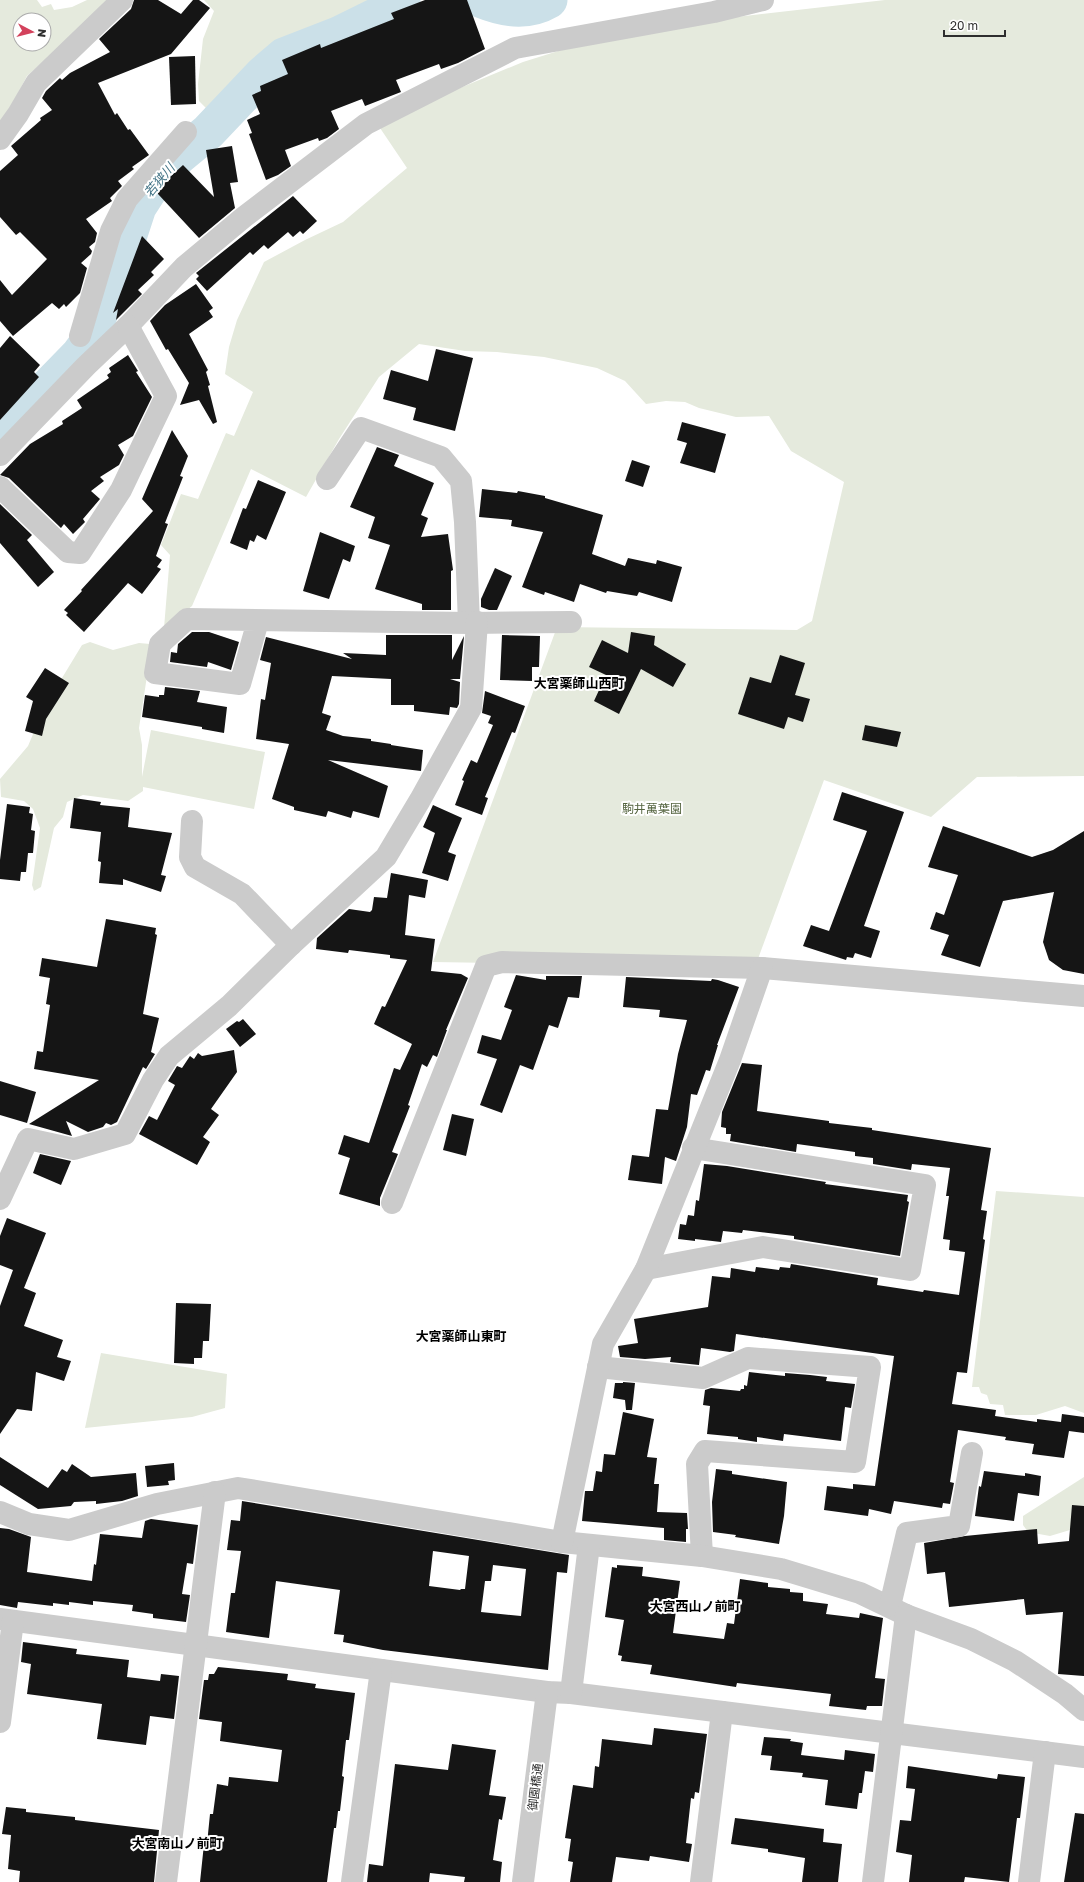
<svg xmlns="http://www.w3.org/2000/svg" width="1084" height="1882" font-family="'Golos Text','Noto Sans JP',sans-serif">
  <style>
    .green { fill: #e5eadd; fill-rule: evenodd }
    .lines { fill: none; stroke-linecap: round; stroke-linejoin: round }
    .river { stroke: #cbe0e8; stroke-width: 37 }
    .building { fill: #151515; fill-rule: evenodd }
    .minor { stroke: #cbcbcb; stroke-width: 22 }
    .labels { text-anchor: middle; dominant-baseline: central; stroke-width: 4; stroke-linejoin: round; paint-order: stroke }
    .park-label { font-size: 12px; fill: #556540; stroke: #fff }
    .street-label { font-size: 12px; fill: #2e2e2e; stroke: #fff }
    .water-label { font-size: 13px; font-style: italic; fill: #447587; stroke: #fff }
    .neighbourhood-label { font-size: 13px; font-weight: bold; fill: #000; stroke: #fff }
  </style>
  <rect width="100%" height="100%" fill="#fff"/>
  <!-- green -->
  <g class="green">
    <path d="M0 0H37L42 7 51 4 54 10 72 7 87 0H107L78 30 27 76 0 127ZM20 20H44V44H20Z"/>
    <path d="M204 0H394L388 5 341 27 332 46 288 58 263 72 221 109 209 111 199 101 198 84 203 39 214 11Z"/>
    <path d="M885 0H1084V776L977 777 931 817 824 780 755 967 433 962 557 627 797 630 812 621 844 482 791 451 769 416 736 417 699 408 685 402 666 401 646 404 625 381 597 368 544 357 497 352 465 351 419 344 379 377 339 439 306 497 251 469 192 606 164 628 170 555 161 545 181 494 198 499 226 433 234 436 253 392 225 374 229 347 237 320 264 262 305 240 343 222 407 168 380 128 443 95 523 62 571 47 736 17Z"/>
    <path d="M90 642 113 650 139 643 150 644 147 676 139 728 142 745V777L151 730 265 752 254 809 143 787V791L128 801 83 795 67 802 63 817 54 828 41 887 34 891 32 885 40 828 33 809 24 801 1 797 0 779 28 746 45 706 82 645Z"/>
    <path d="M996 1191 1084 1197V1413L1065 1406 1036 1415H1005L1003 1405 990 1404 987 1395 981 1393 979 1387H972Z"/>
    <path d="M101 1353 227 1374 225 1408 192 1417 85 1428Z"/>
    <path d="M1084 1477V1528L1080 1527 1050 1536 1028 1532 1023 1525V1516Z"/>
  </g>
  <g class="lines">
    <!-- river -->
    <g class="river">
      <path d="M482 0C504 9 527 13 549 0"/>
      <path d="M0 436 79 355 90 340 94 329 103 304 113 283 138 207 156 179 179 156 208 132 263 74 284 56 338 35 389 10 402 0"/>
    </g>
  </g>
  <!-- building -->
  <g class="building">
    <path d="M134 0H158L181 14 193 0H199L210 8 171 54 98 83 115 115 117 113 128 130 130 129 149 155 132 167 134 169 118 181 122 186 110 198 112 201 86 219 97 233 95 242 89 247 92 251 91 254 81 263 87 268 80 293 66 307 64 304 59 309 52 303 13 336 0 321V280L12 295 47 259 20 232 16 235 0 217V171L18 155 11 146 41 120 40 118 52 110 42 98 46 91 60 78 62 80 70 73 110 52 99 39 131 9Z"/>
    <path d="M425 0H467L485 49 458 63 441 69 439 64 396 80 401 92 365 106 362 99 331 111 339 129 327 138 319 141 318 138 285 150 291 166 278 175 266 180 249 134 252 133 247 120 260 114 252 95 261 91 260 86 288 74 282 60 320 44 321 48 394 19 391 13Z"/>
    <path d="M195 56 196 104 171 105 169 57Z"/>
    <path d="M232 146 238 182 230 183 235 208 199 238 158 194V188L183 165 214 197 206 150Z"/>
    <path d="M293 196 317 221 303 234 300 231 293 237 288 232 268 249 264 245 253 255 250 252 207 291 196 279 199 276 196 273Z"/>
    <path d="M142 236 164 259 151 272 154 275 138 290 142 294 116 320 118 309 113 313Z"/>
    <path d="M196 284 213 308 209 311 213 317 189 334 208 370 206 372 210 385 208 386 217 422 213 424 199 400 180 405 189 383 168 349 166 350 150 321 165 305Z"/>
    <path d="M10 336 40 365 34 372 39 377 0 420V348Z"/>
    <path d="M436 349 473 358 455 431 413 420 416 408 383 399 391 370 428 381Z"/>
    <path d="M128 355 138 371 136 372 152 397 133 436 118 445 124 455 119 465 100 477 104 481 91 491 100 499 83 519 85 522 73 534 64 524 61 528 9 478 0 475 30 444 63 424 62 421 82 408 77 400 109 378 107 375 111 372 109 368Z"/>
    <path d="M682 422 726 434 715 473 680 463 687 443 677 440Z"/>
    <path d="M172 430 188 456 180 476 183 477 165 523 168 524 156 556 162 560 157 567 161 569 142 594 128 583 84 632 66 615 68 613 64 610 82 591 81 590 153 511 142 499Z"/>
    <path d="M377 447 399 455 394 466 434 483 421 515 428 518 421 537 448 534 453 570 451 571V610H422V604L375 589 390 545 368 538 375 517 350 507Z"/>
    <path d="M632 460 650 466 643 487 625 481Z"/>
    <path d="M258 480 286 492 266 540 257 535 254 542 250 540 247 550 230 543 243 508 246 509Z"/>
    <path d="M482 489 517 493 518 491 545 496V498L603 515 592 554 625 566 628 558 656 564 657 560 682 567 672 602 639 592 637 596 607 591 606 593 580 584 574 602 545 592 544 595 522 587 543 532 511 526 512 520 479 517Z"/>
    <path d="M0 504 32 535 27 540 54 572 38 587 0 543Z"/>
    <path d="M320 532 355 546 350 562 343 559 329 599 303 591Z"/>
    <path d="M495 568 512 576 497 610H489L481 607V599Z"/>
    <path d="M192 632H209L239 642 231 670 208 662 207 667 170 662 171 652 177 653 178 644Z"/>
    <path d="M631 632 655 636 654 645 686 664 673 687 641 669 619 714 594 701 606 675 589 667 602 640 628 653Z"/>
    <path d="M386 635H452V660L464 636 460 679H450L460 682 459 704 457 708 450 707 449 715 414 711V705H391V679L332 676 322 713 331 716 326 730 343 736 371 739V741L391 744V745L423 750 421 771 328 760 388 786 379 818 353 811 351 818 328 811 326 817 294 810V807L272 799 289 744 256 739 261 699 265 700 271 663 260 660 266 637 352 659 343 653 386 655Z"/>
    <path d="M502 635 540 636 539 667H532V681L500 680Z"/>
    <path d="M780 655 805 663 795 695 810 699 803 722 788 717 784 729 738 714 750 677 771 683Z"/>
    <path d="M45 668 69 683 46 719 42 736 25 731 33 701 26 697Z"/>
    <path d="M165 687 200 691 197 702 227 707 224 733 202 729V727L142 717 145 695 159 697V695H164Z"/>
    <path d="M485 691 525 706 515 733 512 732 485 797 488 798 482 815 455 805 464 781 462 780 471 760 477 763 493 725 488 723 491 716 482 713Z"/>
    <path d="M865 725 901 732 897 747 862 740Z"/>
    <path d="M842 792 904 812 864 926 880 931 871 958 855 953 853 958 847 957 846 960 803 946 811 925 829 931 867 831 833 820Z"/>
    <path d="M74 798 101 802 100 805 130 808 128 827 172 833 161 875 166 876 161 892 123 879V885L99 883 101 862 98 861 101 832 70 828Z"/>
    <path d="M7 804 30 807 29 813 33 814 31 830 35 831 33 853H28L26 872H21L20 881 0 879V860Z"/>
    <path d="M433 805 462 818 448 852 456 855 448 881 422 873 435 833 423 827Z"/>
    <path d="M943 826 1032 857 1053 850 1084 831V974L1063 970 1049 960 1043 942 1054 892 1003 901 980 967 941 955 949 935 930 929 936 912 944 915 958 875 928 867Z"/>
    <path d="M391 873 428 880 425 898 409 895 405 935 435 939 431 971 461 974 468 978 446 1030H447L437 1057 433 1055 427 1067 422 1064 408 1105 410 1106 392 1152 398 1154 380 1198V1206L339 1194 350 1158 338 1154 344 1135 369 1143 394 1068 400 1070 412 1044 374 1024 382 1006 385 1007 407 960 390 958V955L349 950 348 953 316 949 317 938 349 909 370 912 372 910 374 897 387 898Z"/>
    <path d="M106 919 156 928 155 934 157 935 143 1014 159 1018 151 1052 155 1054 146 1069 143 1067 117 1122 111 1125 106 1123 103 1127 88 1132 66 1121 72 1136 29 1124 99 1080 34 1069 37 1051 43 1052 50 1005 46 1004 50 978 39 976 42 958 97 967Z"/>
    <path d="M516 975 546 980V976H582L579 998 568 997 558 1028 549 1025 533 1070 520 1065 502 1113 480 1105 497 1059 477 1053 482 1035 501 1040 512 1010 504 1007Z"/>
    <path d="M626 977 711 981 712 979 718 980 739 987 717 1045H718L710 1071 706 1070 697 1095 691 1094 687 1127 676 1161 665 1157 662 1184 628 1180 632 1155 649 1157 656 1109 668 1110 678 1054 687 1020 659 1017 660 1010 623 1007Z"/>
    <path d="M243 1019 256 1034 240 1047 226 1029 237 1021 239 1022Z"/>
    <path d="M234 1050 237 1072 211 1109 219 1115 203 1137 210 1142 197 1165 139 1134 149 1116 157 1120 175 1085 168 1081 177 1066 182 1068 190 1056 194 1059 198 1053 202 1056Z"/>
    <path d="M742 1063 762 1065 757 1111 829 1121V1123L872 1128V1130L991 1148 981 1210 987 1211 983 1239 985 1240 967 1373 957 1372 952 1404 996 1410 995 1416 1037 1422V1419L1061 1422 1062 1414 1084 1417V1433L1069 1431 1064 1458 1032 1454 1034 1444 1005 1440 1006 1437 958 1430 950 1482 954 1483 950 1504 943 1503 942 1508 894 1501 891 1514 869 1509 868 1516 824 1510 827 1486 853 1489V1484L875 1486 894 1356 736 1334 734 1351 730 1352 701 1348 699 1365 670 1362 671 1357 645 1359 620 1357 618 1346 638 1343 634 1319 708 1307 712 1276 730 1278 731 1268 755 1272 756 1267 779 1270 780 1267 790 1268 791 1264 878 1278 877 1285 923 1292 924 1290 959 1295 965 1252 949 1250 950 1240 943 1239 949 1196H946L950 1168 912 1164 911 1170 873 1164V1158L855 1156V1152L797 1144 796 1152 730 1141 731 1134H726V1128L721 1127 722 1112Z"/>
    <path d="M0 1081 36 1092 27 1123 0 1115Z"/>
    <path d="M452 1114 474 1119 466 1156 443 1150Z"/>
    <path d="M40 1154 71 1161 61 1185 33 1173Z"/>
    <path d="M704 1164 727 1166 826 1182 825 1184 908 1195 907 1201 909 1202 900 1256 794 1239V1236L743 1230 742 1233 723 1231 721 1242 695 1239V1241L678 1239 680 1224 686 1225 688 1215 694 1216 696 1200 699 1201Z"/>
    <path d="M7 1218 46 1233 24 1288 36 1293 24 1326 63 1340 57 1357 71 1361 64 1381 36 1372 32 1411 17 1409 0 1434V1306L13 1270 0 1265V1236Z"/>
    <path d="M176 1303 211 1304 209 1341H203L202 1358H194V1364L174 1363Z"/>
    <path d="M749 1372 785 1376V1373L810 1375 827 1377 826 1381 855 1384 851 1408 845 1407 841 1441 784 1434 783 1441 757 1437V1442L738 1439V1437L707 1434 710 1406 703 1405 705 1390 711 1388 740 1391 741 1389H744V1385L747 1386Z"/>
    <path d="M623 1382 635 1383 632 1410H626L625 1400 613 1398 615 1383H623Z"/>
    <path d="M623 1412 654 1419 647 1457 657 1458 654 1484H659L657 1512 687 1513 688 1529H686V1542L664 1540V1528L582 1521 585 1491H593L596 1471 602 1472 604 1454 615 1455Z"/>
    <path d="M0 1457 48 1488 62 1469 67 1472 72 1464 91 1477 136 1473 138 1496 122 1501 96 1504V1501L74 1502 71 1506 38 1509 0 1485Z"/>
    <path d="M174 1463 175 1480 168 1481 169 1485 147 1487 145 1466Z"/>
    <path d="M716 1469 732 1471V1474L787 1482 784 1516 779 1544 735 1537 736 1535 713 1532 712 1502Z"/>
    <path d="M984 1471 1025 1476V1473L1041 1476 1039 1496 1018 1493 1014 1521 975 1516 979 1486 981 1487Z"/>
    <path d="M242 1501 569 1555 567 1573 557 1572 548 1670 383 1650 343 1642 344 1635 334 1634 340 1590 276 1581 269 1638 226 1632 231 1593H235L241 1551 227 1550 231 1520 240 1521ZM433 1551 469 1556 465 1589H461L460 1590 429 1586ZM493 1565 526 1569 521 1616 481 1612 485 1581H491Z"/>
    <path d="M1072 1505 1084 1506V1676L1058 1674 1063 1612 1026 1615 1024 1599 949 1607 945 1572 927 1574 924 1543 965 1536 1037 1529 1038 1544 1069 1541Z"/>
    <path d="M151 1519 198 1525 193 1564 187 1563 182 1594 190 1595 186 1622 153 1618V1614L132 1611 133 1605 93 1601V1605L69 1602V1605L53 1603V1606L18 1602 17 1608 0 1605V1528L9 1529 31 1537 27 1572 92 1581 94 1564 96 1565 100 1534 142 1538 145 1521Z"/>
    <path d="M617 1565 643 1567 642 1576 680 1581 673 1633 724 1639 727 1623 734 1624 740 1579 768 1583V1587L790 1589V1592L803 1593V1601L828 1604 826 1614 859 1618 860 1613 883 1618 875 1678 885 1679 882 1706H867L866 1710 829 1706 831 1694 737 1683 736 1687 650 1674 652 1665 621 1661 622 1656 618 1655 624 1620 605 1617 612 1567 617 1568Z"/>
    <path d="M23 1642 77 1649 76 1654 129 1660 127 1677 160 1681 161 1674 179 1676 174 1719 150 1716 146 1745 97 1739 102 1704 27 1694 31 1664 21 1662Z"/>
    <path d="M218 1667 288 1674 287 1680 316 1684 315 1688 355 1693 349 1740H346L342 1776 344 1777 340 1811H338L336 1828H334L327 1882H200L204 1844H207L210 1814H213L217 1784 228 1786 229 1777 278 1782 282 1750 220 1741 222 1722 199 1719 204 1680H208L209 1674H214Z"/>
    <path d="M654 1728 707 1734 699 1793 695 1792 694 1799 691 1798 686 1843 692 1844 689 1862 650 1856 649 1861 616 1857 612 1882H570L573 1862 568 1861 571 1839 565 1838 573 1785 593 1788 595 1766 599 1767 602 1739 652 1745Z"/>
    <path d="M764 1737 791 1739 790 1741 803 1743 801 1755 844 1760 845 1750 875 1754 873 1772 865 1771 862 1793H859L857 1809 825 1805 828 1780 802 1777 803 1773 770 1770 772 1756 761 1755Z"/>
    <path d="M452 1744 496 1750 489 1795 506 1797 502 1820 499 1819 493 1860 502 1862 500 1882H464L465 1877 430 1873 429 1882H367L369 1864 383 1866 395 1764 448 1770Z"/>
    <path d="M908 1766 997 1779 998 1774 1025 1777 1020 1818H1017L1009 1882 965 1877 964 1882H909L912 1855 896 1852 900 1820 911 1821 915 1789 906 1788Z"/>
    <path d="M6 1807 26 1809V1812L75 1817V1820L159 1830 154 1882H19L20 1871 8 1869 11 1835 2 1834Z"/>
    <path d="M1075 1813 1084 1814V1882H1064Z"/>
    <path d="M735 1818 824 1829 823 1842 842 1844 838 1882H802L805 1858 768 1852V1849L731 1844Z"/>
  </g>
  <g class="lines">
    <!-- minor -->
    <g class="minor">
      <path d="M0 139 18 114 36 83 122 0"/>
      <path d="M80 336 111 231 127 199 186 132"/>
      <path d="M0 455 86 366 128 326 184 267 244 217 366 124 515 48 714 12 763 0"/>
      <path d="M327 479 361 428 441 457 461 481 465 522 469 623"/>
      <path d="M0 487 68 552 80 553 121 490 166 396 128 326"/>
      <path d="M258 621 240 684 155 673 160 644 187 619 469 623 571 622"/>
      <path d="M192 821 190 857 195 867 242 894 291 945"/>
      <path d="M0 1199 28 1139 74 1149 125 1134 153 1080 169 1056 229 1006 291 945 386 857 420 800 471 708 477 622"/>
      <path d="M392 1203 486 966 502 962 762 968 1084 996"/>
      <path d="M646 1269 763 1247 910 1270 925 1185 693 1148"/>
      <path d="M598 1367 703 1378 748 1358 870 1367 855 1462 705 1451 697 1464 702 1556"/>
      <path d="M0 1512 29 1524 69 1530 157 1504 238 1488 562 1542 702 1556 781 1569 860 1593 906 1615 971 1639 1015 1661 1065 1694 1084 1710"/>
      <path d="M562 1542 603 1344 646 1269 730 1060 762 968"/>
      <path d="M890 1606 907 1533 959 1526 972 1453"/>
      <path d="M0 1619 547 1692 571 1693 1084 1757"/>
      <path d="M571 1693 589 1545"/>
      <path d="M0 1722 13 1621"/>
      <path d="M166 1882 215 1492"/>
      <path d="M352 1882 381 1670"/>
      <path d="M523 1882 547 1692"/>
      <path d="M701 1882 722 1712"/>
      <path d="M873 1882 906 1615"/>
      <path d="M1029 1882 1045 1752"/>
    </g>
  </g>
  <g class="labels">
    <!-- park labels -->
    <g class="park-label">
      <text x="652" y="808">駒井萬葉園</text>
    </g>
    <!-- street labels -->
    <g class="street-label">
      <text transform="translate(535 1787) rotate(-83)">御園橋通</text>
    </g>
    <!-- water labels -->
    <g class="water-label">
      <text transform="translate(159 180) rotate(-50)">若狭川</text>
    </g>
    <!-- neighbourhood labels -->
    <g class="neighbourhood-label">
      <text x="579" y="683">大宮薬師山西町</text>
      <text x="461" y="1336">大宮薬師山東町</text>
      <text x="695" y="1606">大宮西山ノ前町</text>
      <text x="177" y="1843">大宮南山ノ前町</text>
    </g>
  </g>
  <!-- north arrow -->
  <g transform="translate(32 32) rotate(97)"><circle r="19" fill="#ffffff" stroke="#ababab"/>
  <path d="M0-3L7 15L0 10L-7 15Z" fill="#d3425c"/>
  <text y="-6" font-size="11" font-weight="bold" text-anchor="middle" fill="#2e2e2e">N</text>
  </g>
  <!-- scale -->
  <path d="M944 30v6h61v-6" fill="none" stroke="#2e2e2e" stroke-width="2"/>
  <text x="950" y="30" font-size="12" fill="#2e2e2e" stroke="#ffffff" stroke-width="3" paint-order="stroke">20 m</text>
</svg>
